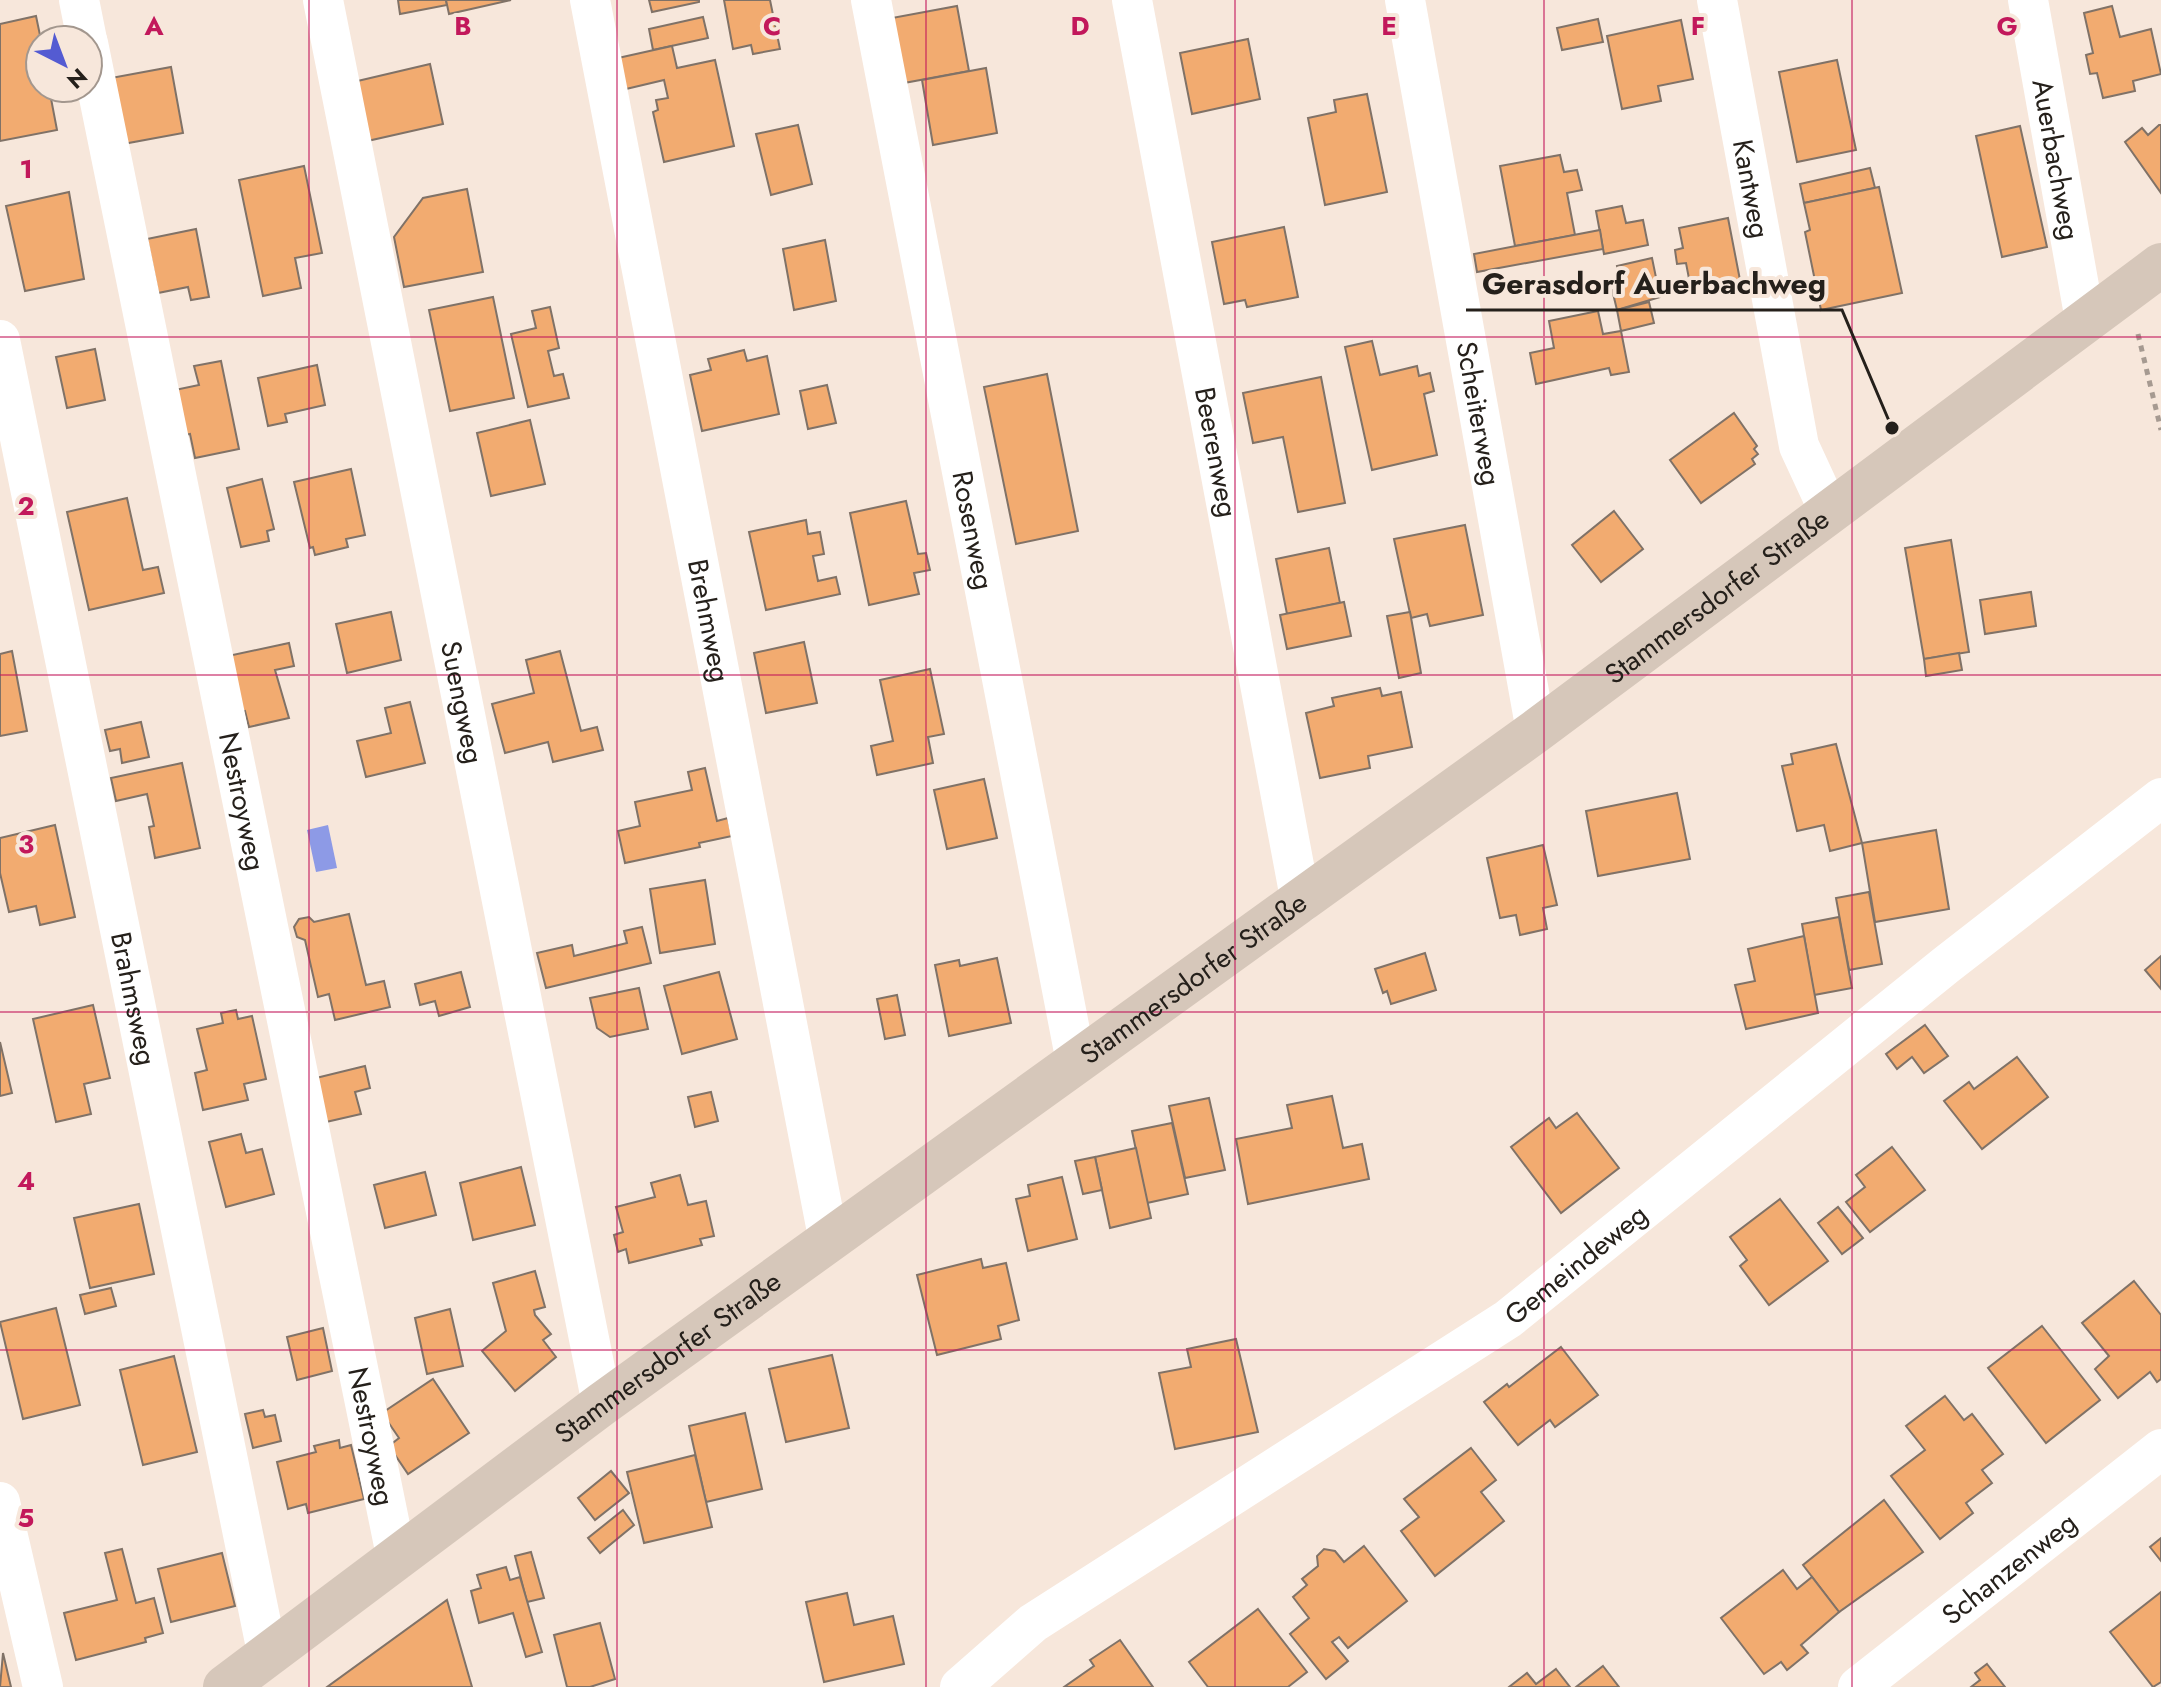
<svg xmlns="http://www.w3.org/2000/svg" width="2161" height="1687" font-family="Jost,sans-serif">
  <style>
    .water { fill: #8d9ae6 }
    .building { fill: #f2ab70; stroke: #807267; stroke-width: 2 }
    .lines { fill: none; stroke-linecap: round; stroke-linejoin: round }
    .path { stroke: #a69a91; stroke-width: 5; stroke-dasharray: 6 6; stroke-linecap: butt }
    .minor { stroke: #fff; stroke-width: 40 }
    .secondary { stroke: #d6c7ba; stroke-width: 44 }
    .grid { fill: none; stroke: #c2185b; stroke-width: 2; stroke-opacity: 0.55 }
    .labels { text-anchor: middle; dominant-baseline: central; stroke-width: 8; stroke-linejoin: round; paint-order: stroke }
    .street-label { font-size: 28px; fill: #25201b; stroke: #f7e7db }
    .grid-label { font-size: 26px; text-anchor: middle; font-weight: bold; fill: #c2185b; stroke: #f7e7db; stroke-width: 8; stroke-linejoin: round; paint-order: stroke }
    .leader { fill: none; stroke: #25201b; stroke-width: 3 }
    .callout-dot { fill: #25201b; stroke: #f7e7db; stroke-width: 3 }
    .callout-label { font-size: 30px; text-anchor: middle; font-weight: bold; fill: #25201b; stroke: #f7e7db; stroke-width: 8; stroke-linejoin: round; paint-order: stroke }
  </style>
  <rect width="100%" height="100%" fill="#f7e7db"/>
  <!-- water -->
  <path class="water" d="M328 825 337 868 316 872 307 830Z"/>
  <!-- building -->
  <g class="building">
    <path d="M398 0H446L447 5 400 14Z"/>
    <path d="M446 0H511L449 14Z"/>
    <path d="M649 0H699V2L652 12Z"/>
    <path d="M724 0H770L780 49 753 54 751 45 733 49Z"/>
    <path d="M957 6 969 71 904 83 892 18Z"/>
    <path d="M2112 6 2120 37 2151 29 2161 74 2133 81 2135 91 2103 98 2097 73 2090 74 2086 55 2093 53 2084 13Z"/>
    <path d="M36 16 41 40 40 88H49L57 130 0 141V24Z"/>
    <path d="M703 17 708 38 653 50 649 29Z"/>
    <path d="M1598 19 1603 42 1562 50 1557 28Z"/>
    <path d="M1681 20 1693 79 1658 86 1661 101 1622 109 1607 36Z"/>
    <path d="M1248 39 1260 99 1192 114 1180 53Z"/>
    <path d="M672 46 677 68 715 60 734 146 664 162 653 112 658 110 656 100 668 98 664 80 626 89 618 58Z"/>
    <path d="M1837 60 1856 150 1797 162 1779 72Z"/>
    <path d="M430 64 443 124 363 142 349 83Z"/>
    <path d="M171 67 183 133 123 144 111 78Z"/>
    <path d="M986 68 997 133 933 145 922 80Z"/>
    <path d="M1367 94 1387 192 1325 205 1308 118 1336 112 1334 100Z"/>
    <path d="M798 125 812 184 771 195 756 134Z"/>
    <path d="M2159 125H2161V193L2125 142 2142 128 2148 135Z"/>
    <path d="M2020 126 2047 247 2002 257 1976 136Z"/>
    <path d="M1560 155 1564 172 1577 170 1582 190 1567 193 1575 235 1515 246 1500 166Z"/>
    <path d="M304 166 322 253 295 258 301 288 263 296 239 180Z"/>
    <path d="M1870 168 1875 188 1804 203 1800 184Z"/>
    <path d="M1879 187 1902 293 1821 310 1805 232 1810 230 1804 203Z"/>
    <path d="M467 189 483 272 404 287 394 237 423 198Z"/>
    <path d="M69 192 84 279 25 291 6 206Z"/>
    <path d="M1622 206 1626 223 1643 220 1648 245 1604 254 1596 211Z"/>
    <path d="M1728 218 1740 280 1691 289 1686 263 1677 264 1675 250 1683 248 1679 228Z"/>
    <path d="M1284 227 1298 297 1247 307 1245 300 1224 304 1212 242Z"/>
    <path d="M196 229 209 297 191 300 188 287 158 293 147 239Z"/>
    <path d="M1600 230 1603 249 1477 272 1474 254Z"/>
    <path d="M825 240 836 301 794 310 783 249Z"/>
    <path d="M1652 258 1660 297 1617 310 1610 281 1620 279 1617 266Z"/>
    <path d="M493 297 514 398 450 411 429 310Z"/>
    <path d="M1649 302 1654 323 1621 331 1617 310Z"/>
    <path d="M550 307 559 348 548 351 554 376 563 374 569 398 528 407 511 334 536 328 532 311Z"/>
    <path d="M1598 311 1603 334 1621 331 1629 372 1611 375 1609 368 1536 384 1530 353 1554 348 1549 321Z"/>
    <path d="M1372 341 1380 375 1417 366 1419 376 1430 373 1434 391 1424 394 1437 455 1372 470 1345 347Z"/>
    <path d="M95 349 105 400 67 408 56 357Z"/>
    <path d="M744 350 747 361 767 356 779 414 702 431 690 375 711 370 708 359Z"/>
    <path d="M221 361 239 449 195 458 190 434 180 436 170 391 199 385 194 366Z"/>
    <path d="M317 365 325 405 285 414 287 422 268 426 258 378Z"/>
    <path d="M1047 374 1078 531 1016 544 984 387Z"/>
    <path d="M1321 377 1345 503 1298 512 1283 437 1253 443 1243 393Z"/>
    <path d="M827 385 836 423 808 429 800 391Z"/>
    <path d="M1734 413 1757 446 1754 449 1758 454 1752 459 1755 464 1701 503 1670 460Z"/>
    <path d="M530 420 545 484 491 496 477 433Z"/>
    <path d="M351 469 365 535 346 539 348 547 315 555 313 547 310 548 294 482Z"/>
    <path d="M262 479 274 529 267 531 269 541 241 547 227 488Z"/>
    <path d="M127 498 143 570 158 567 164 593 89 610 67 512Z"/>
    <path d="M906 501 918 554 926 553 930 570 914 573 919 594 869 605 850 513Z"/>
    <path d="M1614 511 1643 549 1601 582 1572 545Z"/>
    <path d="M806 520 808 534 820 532 824 554 813 556 818 581 836 577 840 594 766 610 749 532Z"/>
    <path d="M1465 525 1483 615 1430 626 1427 614 1411 618 1394 539Z"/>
    <path d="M1951 540 1969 652 1924 659 1905 548Z"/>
    <path d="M1329 548 1340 603 1287 614 1276 559Z"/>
    <path d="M2031 592 2036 626 1985 634 1980 600Z"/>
    <path d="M1344 602 1351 636 1287 649 1280 615Z"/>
    <path d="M391 612 401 660 347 673 336 624Z"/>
    <path d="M1410 612 1421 673 1399 678 1387 616Z"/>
    <path d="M804 642 817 703 766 713 754 653Z"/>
    <path d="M289 643 294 666 275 670 289 718 249 727 245 711 240 712 228 656Z"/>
    <path d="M12 651 27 731 0 736V654Z"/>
    <path d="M560 651 581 731 597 727 603 750 553 762 548 742 505 753 492 704 534 693 526 660Z"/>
    <path d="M1959 653 1962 670 1926 676 1924 659Z"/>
    <path d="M930 669 944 734 928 737 933 763 877 775 871 746 893 741 880 680Z"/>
    <path d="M1380 688 1382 696 1401 692 1412 747 1368 756 1370 768 1320 778 1306 713 1334 706 1332 698Z"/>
    <path d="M410 702 425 763 366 777 357 741 391 733 385 708Z"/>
    <path d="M141 722 149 757 122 763 120 749 110 751 105 730Z"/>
    <path d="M1836 744 1862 843 1830 851 1824 825 1797 831 1782 766 1793 764 1791 754Z"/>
    <path d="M182 763 200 848 155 858 149 827 154 826 147 794 116 801 111 778Z"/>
    <path d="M705 768 717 821 728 818 732 836 699 843 700 847 625 863 618 831 640 826 635 802 692 790 688 772Z"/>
    <path d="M984 779 997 838 947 849 934 790Z"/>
    <path d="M1677 793 1690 859 1598 876 1586 811Z"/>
    <path d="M55 825 75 917 40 925 36 906 9 912 0 873V838Z"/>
    <path d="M1936 830 1949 909 1875 922 1862 843Z"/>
    <path d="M1543 845 1557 905 1543 908 1547 929 1520 935 1516 915 1500 918 1487 858Z"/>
    <path d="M705 880 715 944 660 953 650 889Z"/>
    <path d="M1869 892 1882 964 1849 970 1836 898Z"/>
    <path d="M349 914 366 985 384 981 390 1007 335 1020 329 994 318 997 305 940 297 937 294 927 299 919 309 917 314 922Z"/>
    <path d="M1839 917 1852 988 1814 995 1802 924Z"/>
    <path d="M642 927 651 963 546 988 537 953 572 945 574 956 627 943 624 931Z"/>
    <path d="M1804 936 1818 1013 1746 1029 1735 985 1755 981 1748 949Z"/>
    <path d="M1425 953 1436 990 1391 1004 1387 991 1383 993 1375 969Z"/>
    <path d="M2161 956V989L2145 970Z"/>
    <path d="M997 958 1011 1023 949 1036 935 965 959 960 960 966Z"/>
    <path d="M461 972 470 1007 439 1016 435 1001 420 1005 415 984Z"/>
    <path d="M719 972 737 1039 682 1054 664 986Z"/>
    <path d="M639 988 648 1029 610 1037 597 1028 590 998Z"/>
    <path d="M897 995 905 1035 885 1039 877 999Z"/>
    <path d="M93 1005 110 1078 84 1084 91 1114 56 1122 33 1019Z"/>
    <path d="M236 1010 238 1019 252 1016 266 1079 244 1084 248 1100 203 1110 195 1073 207 1070 197 1029 223 1023 221 1013Z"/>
    <path d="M1925 1025 1948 1056 1924 1073 1912 1057 1897 1069 1886 1054Z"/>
    <path d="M0 1042 12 1093 0 1096Z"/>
    <path d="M2017 1057 2048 1097 1982 1149 1944 1101 1969 1082 1974 1089Z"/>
    <path d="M365 1066 370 1088 355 1092 361 1114 326 1122 316 1078Z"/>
    <path d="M711 1092 718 1121 695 1127 688 1097Z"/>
    <path d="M1332 1096 1343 1148 1362 1144 1369 1179 1248 1204 1236 1139 1292 1128 1287 1105Z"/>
    <path d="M1209 1098 1225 1170 1185 1178 1169 1106Z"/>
    <path d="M1577 1113 1619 1168 1561 1213 1511 1147 1549 1118 1556 1128Z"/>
    <path d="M1172 1123 1188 1194 1147 1203 1132 1131Z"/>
    <path d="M241 1134 246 1153 262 1149 274 1194 226 1207 209 1142Z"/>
    <path d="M1892 1147 1925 1190 1870 1232 1846 1202 1865 1187 1856 1175Z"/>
    <path d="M1136 1148 1151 1218 1110 1228 1095 1157Z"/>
    <path d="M1095 1157 1102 1190 1083 1194 1075 1161Z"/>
    <path d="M521 1167 535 1225 473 1240 460 1183Z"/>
    <path d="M425 1172 436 1215 385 1228 374 1185Z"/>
    <path d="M680 1175 688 1205 706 1201 714 1236 700 1239 702 1245 629 1263 626 1249 618 1252 614 1235 623 1232 616 1207 655 1197 651 1183Z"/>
    <path d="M1062 1177 1077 1239 1028 1251 1016 1199 1030 1196 1028 1185Z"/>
    <path d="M1780 1199 1828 1261 1769 1305 1740 1266 1747 1260 1730 1237Z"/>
    <path d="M139 1204 154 1274 90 1288 74 1218Z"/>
    <path d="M1838 1207 1863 1238 1842 1254 1818 1223Z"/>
    <path d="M981 1259 983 1268 1006 1263 1019 1320 998 1326 1001 1339 937 1355 917 1275Z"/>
    <path d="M535 1271 545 1307 534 1310 535 1315 551 1334 543 1340 556 1357 515 1391 482 1351 506 1331 493 1283Z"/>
    <path d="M2134 1281 2161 1315V1379L2157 1382 2150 1372 2118 1398 2095 1369 2109 1356 2082 1323Z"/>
    <path d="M111 1288 116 1306 85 1314 80 1295Z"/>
    <path d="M56 1308 80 1405 23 1419 0 1322Z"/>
    <path d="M450 1309 463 1366 427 1374 415 1318Z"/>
    <path d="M2042 1326 2100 1400 2046 1443 1988 1368Z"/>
    <path d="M323 1328 332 1371 297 1380 287 1337Z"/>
    <path d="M1236 1339 1258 1432 1175 1449 1159 1373 1191 1367 1187 1349Z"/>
    <path d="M1561 1347 1598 1395 1555 1427 1550 1420 1518 1445 1484 1402 1507 1384 1509 1387Z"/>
    <path d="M832 1355 849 1428 786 1442 769 1369Z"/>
    <path d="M174 1356 197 1452 143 1465 120 1370Z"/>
    <path d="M433 1379 469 1433 408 1474 389 1446 399 1438 382 1413Z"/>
    <path d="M1945 1396 1964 1420 1972 1414 2003 1454 1982 1470 1992 1483 1966 1503 1973 1513 1940 1539 1891 1476 1925 1450 1906 1426Z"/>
    <path d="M263 1410 265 1417 275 1415 281 1441 253 1448 245 1414Z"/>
    <path d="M745 1413 762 1489 706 1502 689 1426Z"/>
    <path d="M339 1440 340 1448 351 1445 364 1499 308 1513 306 1504 288 1509 277 1462 316 1452 314 1446Z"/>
    <path d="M1471 1448 1496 1480 1481 1492 1504 1521 1435 1576 1401 1531 1419 1517 1404 1499Z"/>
    <path d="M695 1455 712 1527 644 1543 627 1472Z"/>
    <path d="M611 1471 629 1493 595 1520 578 1498Z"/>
    <path d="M1884 1500 1923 1552 1839 1612 1803 1565Z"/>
    <path d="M623 1510 634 1525 600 1553 588 1538Z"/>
    <path d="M2161 1538V1561L2150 1547Z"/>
    <path d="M1364 1546 1407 1601 1348 1648 1339 1637 1332 1642 1348 1661 1326 1679 1290 1634 1309 1618 1293 1597 1307 1585 1302 1579 1318 1566 1317 1556 1324 1549 1335 1551 1344 1562Z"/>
    <path d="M122 1549 136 1603 154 1598 163 1633 145 1638 146 1642 76 1660 64 1613 117 1600 105 1553Z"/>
    <path d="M531 1552 544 1598 527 1602 515 1556Z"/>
    <path d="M222 1553 235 1606 171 1622 158 1569Z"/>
    <path d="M506 1567 510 1580 520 1577 542 1652 526 1657 513 1613 479 1623 471 1591 481 1588 477 1575Z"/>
    <path d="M1783 1570 1797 1589 1812 1577 1839 1612 1801 1645 1808 1653 1787 1670 1781 1662 1764 1674 1721 1618Z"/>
    <path d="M2161 1592V1682L2153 1687 2110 1632Z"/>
    <path d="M847 1593 854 1625 893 1616 904 1664 824 1682 806 1602Z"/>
    <path d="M447 1600 472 1687H327Z"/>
    <path d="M1258 1609 1307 1672 1288 1687H1208L1189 1662Z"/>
    <path d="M600 1623 615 1679 590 1687H567L554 1635Z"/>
    <path d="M1120 1640 1153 1687H1064L1094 1666 1090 1660Z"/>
    <path d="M3 1653 11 1687H0Z"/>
    <path d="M1987 1664 2005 1687H1971L1980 1680 1975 1673Z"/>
    <path d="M1603 1666 1619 1687H1576Z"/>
    <path d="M1556 1669 1570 1687H1509L1527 1673 1536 1684Z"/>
  </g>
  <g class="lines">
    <!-- path -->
    <path class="path" d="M2138 334 2161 430"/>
    <!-- minor -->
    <g class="minor">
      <path d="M79 0 87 40"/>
      <path id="s1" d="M323 0 602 1404"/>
      <path id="s2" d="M590 0 829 1242"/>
      <path id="s3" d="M871 0 1076 1062"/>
      <path id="s4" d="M1132 0 1301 903"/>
      <path id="s5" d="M1405 0 1536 731"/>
      <path id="s6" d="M1717 0 1799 446 1830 513"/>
      <path id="s7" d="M2028 0 2085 320"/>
      <path id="s8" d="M88 43 397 1560"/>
      <path id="s9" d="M0 340 268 1657"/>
      <path d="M0 1502 43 1687"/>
      <path id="s10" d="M960 1687 1033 1623 1508 1319 1946 965 2161 798"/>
      <path id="s11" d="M1858 1687 2161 1449"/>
    </g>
    <!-- secondary -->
    <path class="secondary" id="s12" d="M225 1687 602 1404 1536 731 2161 265"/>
  </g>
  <!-- grid -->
  <path class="grid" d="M309 0V1687M617 0V1687M926 0V1687M1235 0V1687M1544 0V1687M1852 0V1687M0 337H2161M0 675H2161M0 1012H2161M0 1350H2161"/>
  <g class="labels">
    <!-- street labels -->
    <g class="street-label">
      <text stroke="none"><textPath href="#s7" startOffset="162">Auerbachweg</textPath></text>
      <text stroke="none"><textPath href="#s6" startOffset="192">Kantweg</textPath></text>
      <text stroke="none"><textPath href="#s5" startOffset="420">Scheiterweg</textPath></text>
      <text stroke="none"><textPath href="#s4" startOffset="460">Beerenweg</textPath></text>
      <text stroke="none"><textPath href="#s3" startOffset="540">Rosenweg</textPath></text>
      <text stroke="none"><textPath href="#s12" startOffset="1848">Stammersdorfer Straße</textPath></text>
      <text stroke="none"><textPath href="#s2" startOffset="632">Brehmweg</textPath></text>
      <text stroke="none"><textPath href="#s1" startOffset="716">Suengweg</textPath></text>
      <text stroke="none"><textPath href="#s8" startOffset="774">Nestroyweg</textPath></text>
      <text stroke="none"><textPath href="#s12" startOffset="1200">Stammersdorfer Straße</textPath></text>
      <text stroke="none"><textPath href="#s9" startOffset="672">Brahmsweg</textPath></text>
      <text stroke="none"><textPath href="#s10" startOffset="748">Gemeindeweg</textPath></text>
      <text stroke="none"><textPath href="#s12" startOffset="552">Stammersdorfer Straße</textPath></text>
      <text stroke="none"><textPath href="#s8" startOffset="1422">Nestroyweg</textPath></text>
      <text stroke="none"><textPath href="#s11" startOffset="192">Schanzenweg</textPath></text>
    </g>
  </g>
  <g class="grid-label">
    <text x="154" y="35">A</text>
    <text x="463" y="35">B</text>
    <text x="772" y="35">C</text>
    <text x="1080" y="35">D</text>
    <text x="1389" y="35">E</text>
    <text x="1698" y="35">F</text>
    <text x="2007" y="35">G</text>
    <text x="26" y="178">1</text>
    <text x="26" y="515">2</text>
    <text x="26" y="853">3</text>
    <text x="26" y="1190">4</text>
    <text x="26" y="1527">5</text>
  </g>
  <!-- callouts -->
  <path class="leader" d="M1892 428L1842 310H1466"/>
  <circle class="callout-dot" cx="1892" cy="428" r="8"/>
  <g class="callout-label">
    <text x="1654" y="294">Gerasdorf Auerbachweg</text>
  </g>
  <!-- north arrow -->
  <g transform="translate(64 64) rotate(138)"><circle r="38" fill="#f7e7db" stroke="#a3978e" stroke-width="2"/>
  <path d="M0-6L14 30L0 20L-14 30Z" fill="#545bd2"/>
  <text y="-12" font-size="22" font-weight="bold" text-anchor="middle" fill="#25201b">N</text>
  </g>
</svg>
